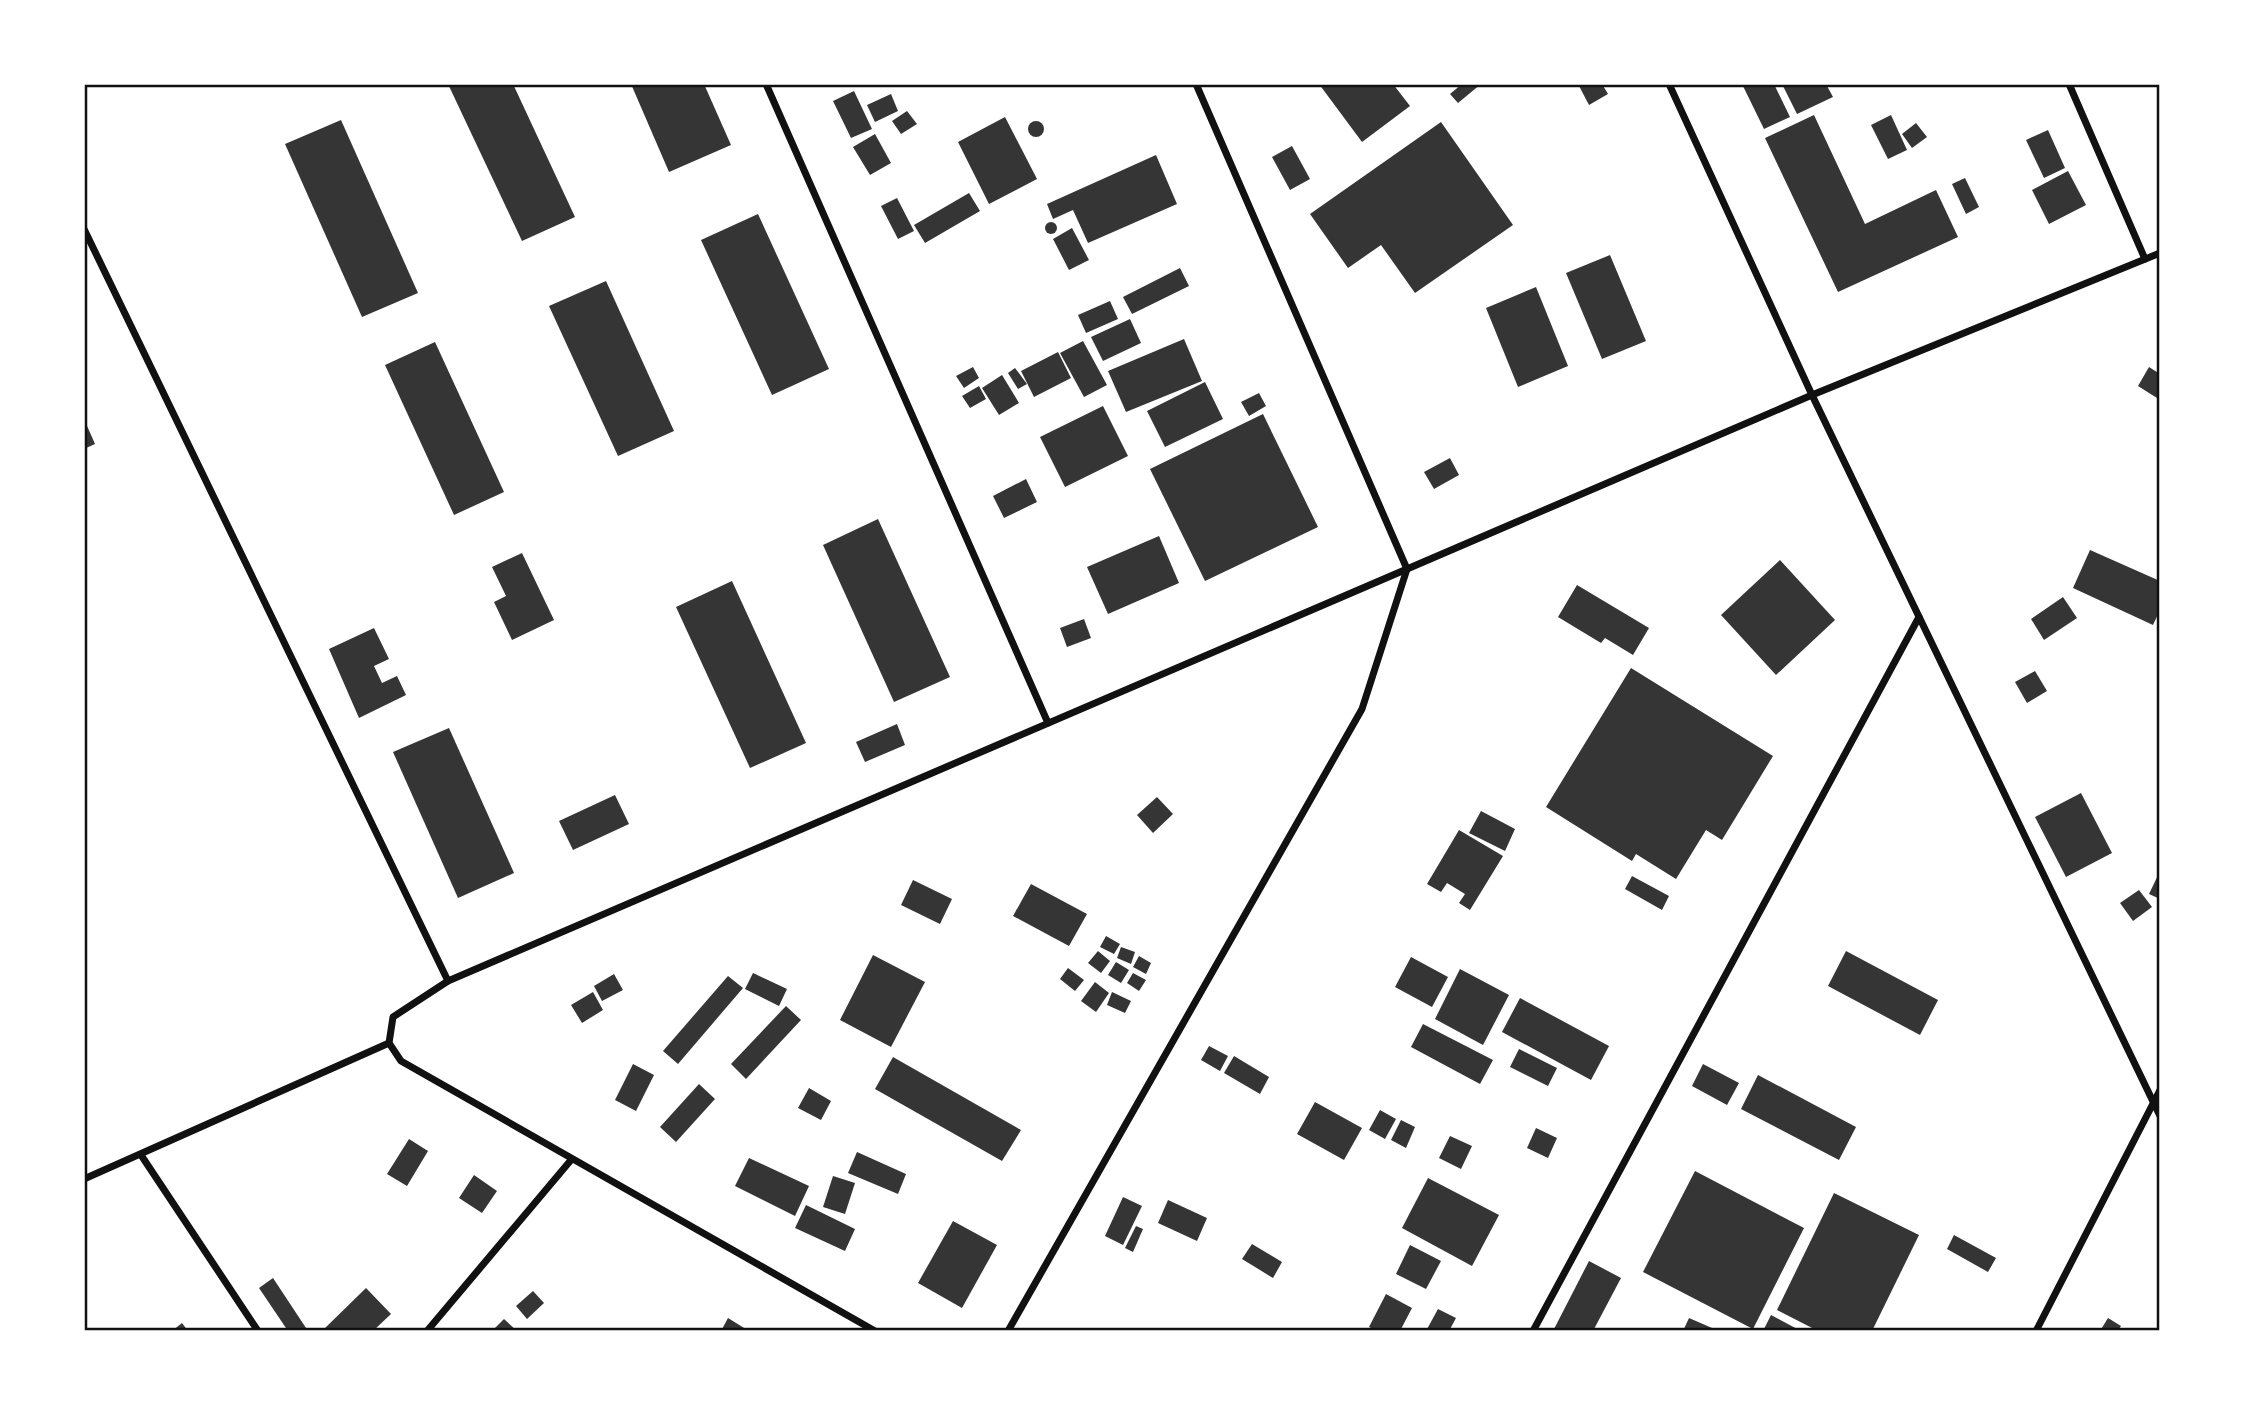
<svg xmlns="http://www.w3.org/2000/svg" width="2244" height="1415" font-family="'Source Sans 3',sans-serif">
  <style>
    .building { fill: #353535 }
    .lines { fill: none; stroke-linecap: round; stroke-linejoin: round }
    .minor { stroke: #111; stroke-width: 7 }
    .neatline { fill: none; stroke: #111; stroke-width: 2.5 }
  </style>
  <rect width="100%" height="100%" fill="#fff"/>
  <!-- building -->
  <g class="building">
    <path d="M448 84H513L575 217 522 241Z"/>
    <path d="M631 84H704L731 145 669 172Z"/>
    <path d="M1319 84H1393L1410 106 1362 142Z"/>
    <path d="M1462 84H1481L1458 103 1450 94Z"/>
    <path d="M1578 84H1602L1608 94 1589 105Z"/>
    <path d="M1742 84H1774L1790 117 1764 129Z"/>
    <path d="M1782 84H1826L1833 97 1797 114Z"/>
    <path d="M854 91 872 129 851 138 833 101Z"/>
    <path d="M891 94 898 111 875 122 867 105Z"/>
    <path d="M907 111 917 124 901 134 892 121Z"/>
    <path d="M1814 115 1865 224 1936 190 1958 237 1838 292 1765 138Z"/>
    <path d="M1891 115 1907 150 1888 159 1871 125Z"/>
    <path d="M1005 117 1037 179 989 204 958 142Z"/>
    <path d="M341 120 418 293 362 317 285 144Z"/>
    <circle cx="1036" cy="129" r="8"/>
    <path d="M1441 122 1513 225 1415 293 1381 245 1348 268 1310 214Z"/>
    <path d="M1916 123 1927 137 1912 148 1902 134Z"/>
    <path d="M2048 130 2065 168 2044 178 2026 140Z"/>
    <path d="M875 134 891 163 870 175 853 147Z"/>
    <path d="M1292 146 1310 179 1290 190 1272 157Z"/>
    <path d="M1156 155 1177 204 1088 243 1073 210 1053 219 1047 204Z"/>
    <path d="M2068 171 2086 205 2049 224 2032 190Z"/>
    <path d="M1965 178 1979 207 1966 214 1952 184Z"/>
    <path d="M969 193 980 211 925 243 914 225Z"/>
    <path d="M897 198 914 231 898 239 881 206Z"/>
    <path d="M758 214 829 369 772 395 701 240Z"/>
    <circle cx="1051" cy="228" r="6"/>
    <path d="M1072 228 1089 260 1069 270 1053 239Z"/>
    <path d="M1610 255 1646 341 1602 359 1566 273Z"/>
    <path d="M1180 268 1189 286 1132 314 1123 297Z"/>
    <path d="M606 281 674 431 618 456 549 306Z"/>
    <path d="M1536 287 1568 366 1518 387 1486 308Z"/>
    <path d="M1110 301 1118 319 1086 333 1078 315Z"/>
    <path d="M1130 319 1141 343 1103 361 1091 337Z"/>
    <path d="M1184 339 1202 381 1126 412 1108 371Z"/>
    <path d="M1083 341 1107 385 1084 397 1060 353Z"/>
    <path d="M435 342 504 492 454 515 385 365Z"/>
    <path d="M1058 352 1071 378 1034 397 1021 371Z"/>
    <path d="M973 367 979 378 964 388 956 376Z"/>
    <path d="M2149 367 2160 374V393L2157 398 2138 386Z"/>
    <path d="M1015 368 1027 384 1018 389 1008 373Z"/>
    <path d="M1002 375 1019 403 999 415 982 388Z"/>
    <path d="M1205 382 1223 419 1165 447 1147 411Z"/>
    <path d="M979 386 986 399 970 408 962 396Z"/>
    <path d="M1259 393 1266 406 1249 416 1241 402Z"/>
    <path d="M1103 406 1128 456 1065 487 1040 437Z"/>
    <path d="M1263 414 1318 527 1205 581 1150 469Z"/>
    <path d="M84 419 95 444 84 449Z"/>
    <path d="M1450 458 1459 475 1434 489 1424 472Z"/>
    <path d="M1026 479 1037 502 1004 518 993 496Z"/>
    <path d="M878 519 950 677 894 702 823 545Z"/>
    <path d="M1159 536 1179 583 1108 614 1087 567Z"/>
    <path d="M2090 550 2160 581V610L2153 625 2073 588Z"/>
    <path d="M522 553 554 620 512 640 494 602 506 596 492 567Z"/>
    <path d="M1780 560 1835 620 1776 675 1721 615Z"/>
    <path d="M732 581 806 743 750 768 676 607Z"/>
    <path d="M1577 585 1649 628 1633 655 1605 638 1601 643 1558 617Z"/>
    <path d="M2063 597 2077 618 2044 640 2031 619Z"/>
    <path d="M1084 619 1091 638 1067 647 1060 628Z"/>
    <path d="M374 628 389 659 374 666 382 683 397 676 406 695 359 718 329 649Z"/>
    <path d="M1631 668 1773 756 1722 840 1706 830 1676 879 1636 854 1632 861 1546 807Z"/>
    <path d="M2035 671 2047 691 2027 703 2015 682Z"/>
    <path d="M897 724 905 745 865 762 856 742Z"/>
    <path d="M449 728 514 873 458 898 393 752Z"/>
    <path d="M2081 793 2112 853 2066 877 2035 817Z"/>
    <path d="M615 795 629 824 573 850 559 821Z"/>
    <path d="M1157 797 1173 814 1153 833 1137 815Z"/>
    <path d="M1481 811 1515 829 1505 851 1469 833Z"/>
    <path d="M1459 830 1503 856 1470 910 1459 903 1465 894 1447 883 1441 892 1427 884Z"/>
    <path d="M2160 871V899L2149 894Z"/>
    <path d="M1632 876 1669 896 1662 910 1625 889Z"/>
    <path d="M913 880 952 899 940 924 901 905Z"/>
    <path d="M1031 884 1087 914 1069 946 1013 916Z"/>
    <path d="M2139 890 2152 907 2133 921 2120 903Z"/>
    <path d="M1106 936 1120 944 1114 954 1100 947Z"/>
    <path d="M1121 947 1135 952 1131 964 1117 958Z"/>
    <path d="M1098 951 1110 961 1101 973 1088 963Z"/>
    <path d="M1846 951 1938 1000 1920 1035 1828 986Z"/>
    <path d="M873 955 925 982 891 1047 840 1020Z"/>
    <path d="M1139 956 1151 963 1146 974 1133 967Z"/>
    <path d="M1411 957 1448 977 1432 1007 1395 987Z"/>
    <path d="M1116 962 1129 970 1121 983 1108 975Z"/>
    <path d="M1068 968 1084 980 1075 991 1060 979Z"/>
    <path d="M1460 969 1509 995 1483 1045 1435 1019Z"/>
    <path d="M753 973 787 989 779 1006 745 989Z"/>
    <path d="M1133 973 1146 980 1139 991 1127 983Z"/>
    <path d="M614 974 623 990 602 1001 594 986Z"/>
    <path d="M728 976 743 988 678 1064 663 1051Z"/>
    <path d="M1095 982 1109 993 1096 1012 1081 1001Z"/>
    <path d="M593 992 603 1010 582 1023 571 1005Z"/>
    <path d="M1112 992 1131 1001 1125 1013 1107 1005Z"/>
    <path d="M1520 998 1609 1046 1591 1080 1502 1032Z"/>
    <path d="M786 1006 801 1020 746 1079 731 1064Z"/>
    <path d="M1423 1024 1493 1060 1480 1084 1411 1047Z"/>
    <path d="M1209 1046 1228 1056 1220 1071 1201 1060Z"/>
    <path d="M1519 1049 1557 1068 1548 1086 1510 1067Z"/>
    <path d="M1234 1056 1269 1077 1260 1094 1224 1073Z"/>
    <path d="M893 1057 1021 1130 1002 1161 875 1089Z"/>
    <path d="M633 1064 654 1075 636 1111 615 1100Z"/>
    <path d="M1703 1064 1739 1083 1727 1105 1692 1086Z"/>
    <path d="M1758 1075 1856 1127 1839 1160 1741 1109Z"/>
    <path d="M699 1084 715 1099 676 1142 660 1127Z"/>
    <path d="M809 1088 831 1101 821 1120 798 1108Z"/>
    <path d="M1315 1102 1362 1128 1344 1160 1297 1134Z"/>
    <path d="M1380 1110 1396 1119 1385 1139 1369 1130Z"/>
    <path d="M1401 1120 1415 1127 1406 1148 1391 1140Z"/>
    <path d="M1536 1128 1557 1138 1548 1158 1527 1148Z"/>
    <path d="M1450 1136 1472 1146 1461 1169 1439 1158Z"/>
    <path d="M409 1139 428 1151 407 1186 387 1174Z"/>
    <path d="M857 1152 906 1174 898 1194 848 1173Z"/>
    <path d="M749 1158 809 1186 795 1216 735 1186Z"/>
    <path d="M1695 1171 1804 1228 1753 1329 1643 1272Z"/>
    <path d="M474 1175 497 1191 482 1213 459 1198Z"/>
    <path d="M833 1176 855 1183 845 1214 823 1207Z"/>
    <path d="M1428 1178 1499 1215 1472 1266 1402 1228Z"/>
    <path d="M1834 1193 1919 1235 1872 1331H1818L1777 1310Z"/>
    <path d="M1123 1197 1142 1206 1123 1245 1105 1236Z"/>
    <path d="M1168 1200 1207 1218 1197 1241 1158 1223Z"/>
    <path d="M806 1205 855 1229 845 1251 795 1228Z"/>
    <path d="M953 1221 997 1245 962 1308 918 1283Z"/>
    <path d="M1136 1226 1143 1229 1133 1252 1125 1248Z"/>
    <path d="M1954 1235 1996 1258 1988 1272 1947 1249Z"/>
    <path d="M1252 1244 1282 1262 1273 1278 1242 1259Z"/>
    <path d="M1410 1245 1441 1261 1426 1289 1396 1274Z"/>
    <path d="M1589 1261 1621 1278 1593 1331H1553Z"/>
    <path d="M273 1278 308 1331H288L259 1288Z"/>
    <path d="M366 1288 391 1314 373 1331H322Z"/>
    <path d="M533 1291 544 1303 527 1319 516 1306Z"/>
    <path d="M1386 1294 1412 1308 1400 1331H1377L1369 1327Z"/>
    <path d="M1438 1309 1456 1318 1449 1331H1426Z"/>
    <path d="M1771 1315 1801 1331H1763Z"/>
    <path d="M728 1318 749 1331H721Z"/>
    <path d="M1689 1318 1719 1331H1683Z"/>
    <path d="M2108 1318 2121 1326 2118 1331H2100Z"/>
    <path d="M504 1319 517 1331H492Z"/>
    <path d="M182 1323 188 1331H172Z"/>
  </g>
  <g class="lines">
    <!-- minor -->
    <g class="minor">
      <path d="M766 84 1048 723"/>
      <path d="M1669 84 1812 395 2160 1116"/>
      <path d="M2069 84 2145 259"/>
      <path d="M84 229 448 981"/>
      <path d="M141 1155 258 1331"/>
      <path d="M84 1179 389 1043"/>
      <path d="M427 1331 571 1160"/>
      <path d="M875 1331 401 1061 389 1043 393 1017 448 981 1812 395 2160 253"/>
      <path d="M1008 1331 1362 709 1407 569 1196 84"/>
      <path d="M1533 1331 1919 617"/>
      <path d="M2036 1331 2160 1090"/>
    </g>
  </g>
  <!-- border -->
  <rect width="2244" height="1415" fill="none" stroke="#ffffff" stroke-width="172"/>
  <rect x="86" y="86" width="2072" height="1243" class="neatline"/>
</svg>
